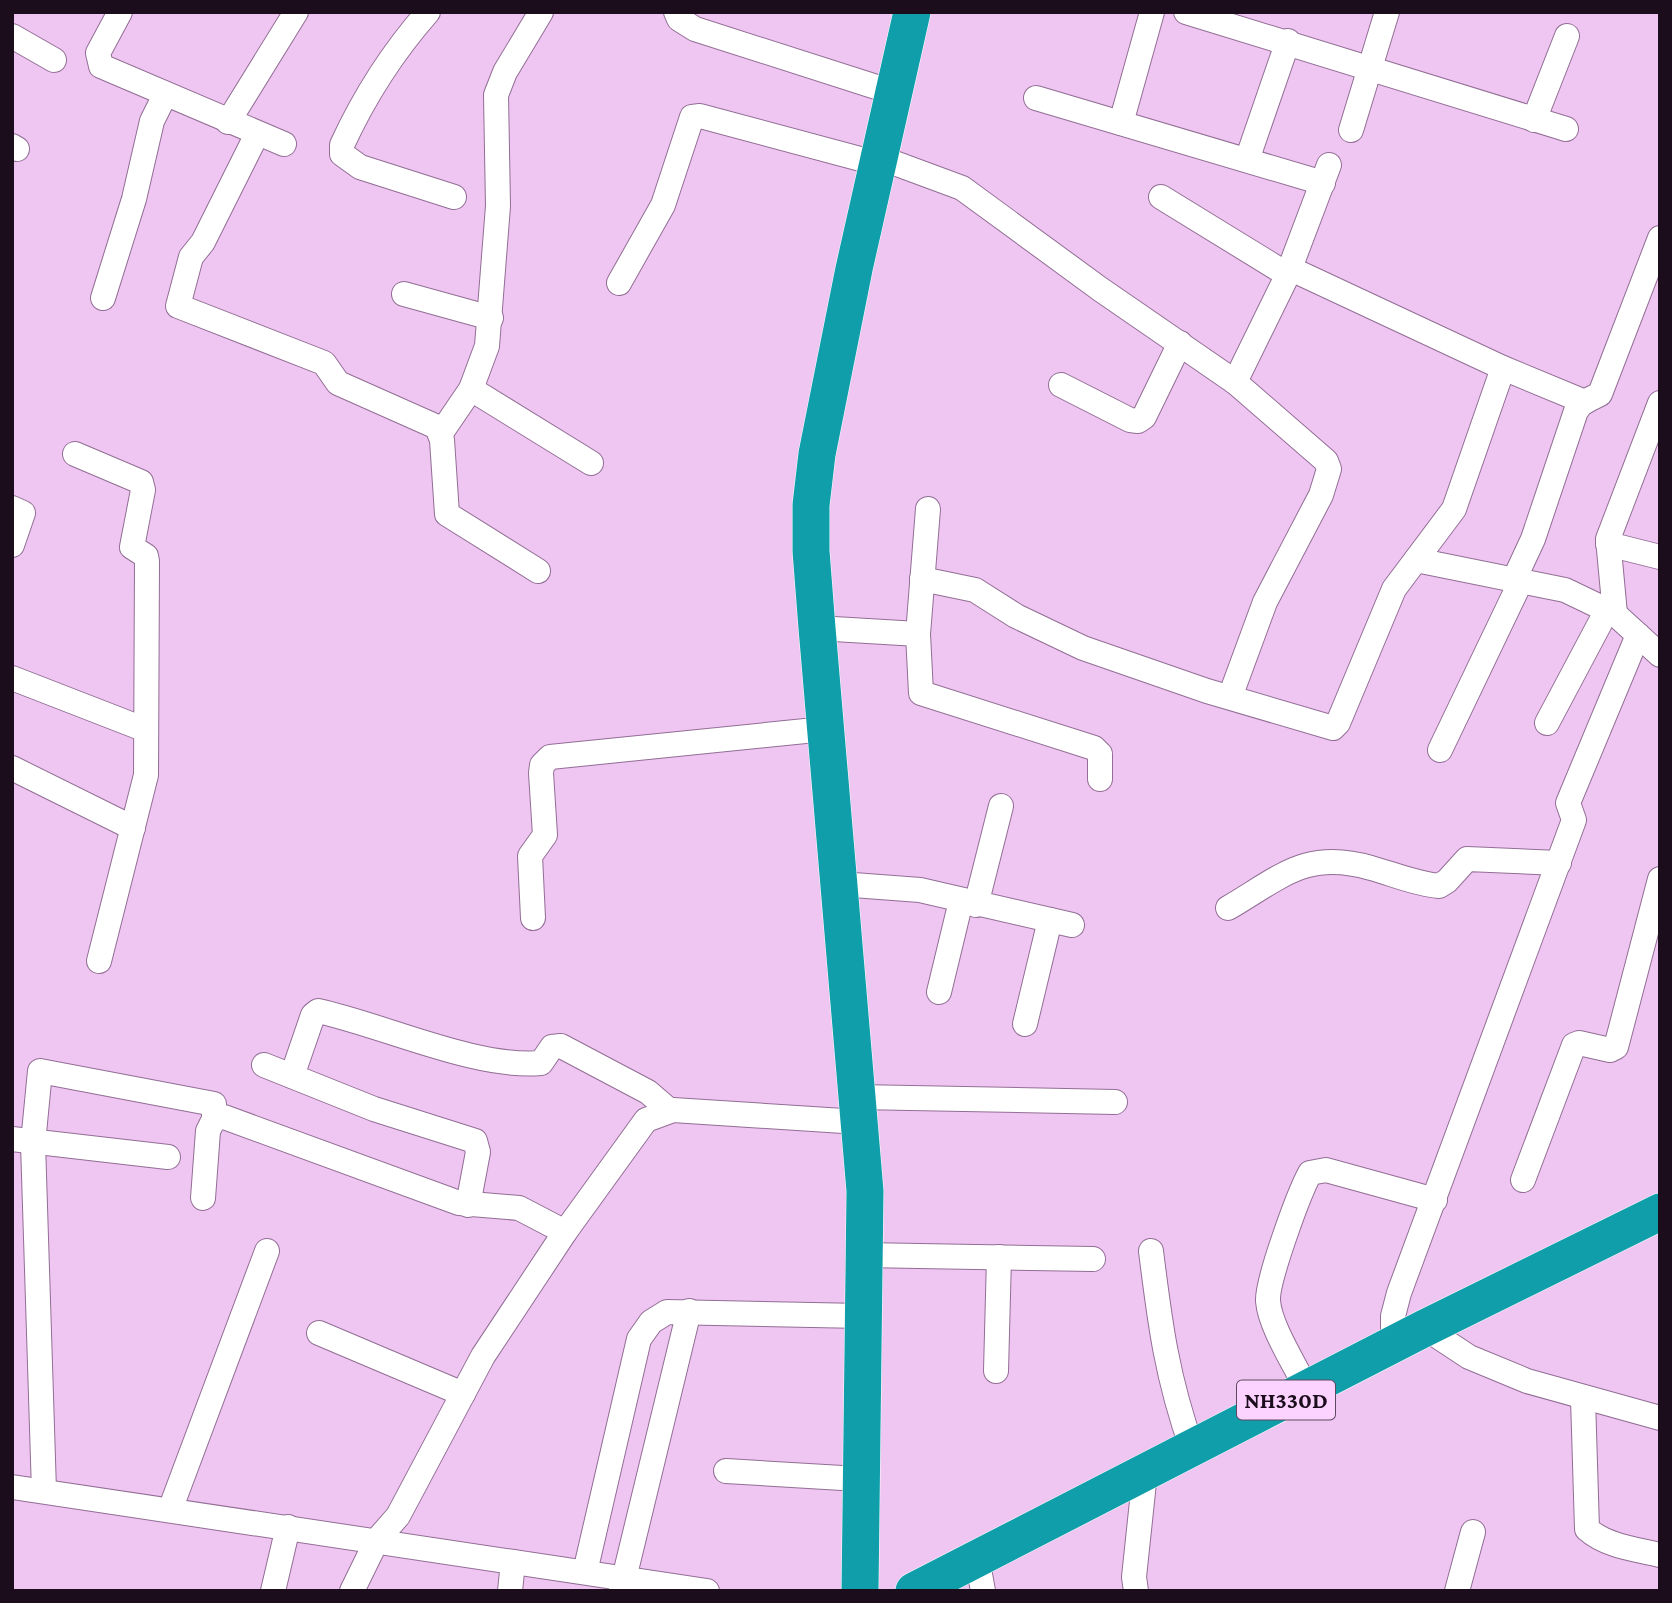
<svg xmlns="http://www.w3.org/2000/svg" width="1672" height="1603" font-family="'Crimson Pro',serif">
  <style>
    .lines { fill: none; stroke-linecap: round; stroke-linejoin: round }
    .minor-casing { stroke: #926e95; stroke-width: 26 }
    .highway-casing { stroke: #fff; stroke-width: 38 }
    .minor { stroke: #fff; stroke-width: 24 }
    .highway { stroke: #109faa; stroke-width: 37 }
    .labels { text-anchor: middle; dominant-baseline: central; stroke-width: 7; stroke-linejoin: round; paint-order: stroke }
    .shield { fill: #fcd3ff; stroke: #5e4860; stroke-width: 2 }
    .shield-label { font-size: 23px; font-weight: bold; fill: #1b0d1c }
  </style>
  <rect width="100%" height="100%" fill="#eec6f1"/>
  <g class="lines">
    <!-- minor casing -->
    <g class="minor-casing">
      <g id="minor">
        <path d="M120 12 98 53 101 66 284 144"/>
        <path d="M428 12C391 54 365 95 342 145V154L360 167 454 197"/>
        <path d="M676 12 679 19 695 29 895 93"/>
        <path d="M1186 12 1566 129"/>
        <path d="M12 36 54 60"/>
        <path d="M1036 98 1323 183"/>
        <path d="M1534 120 1567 36"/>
        <path d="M228 122 296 12"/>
        <path d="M1121 123 1152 12"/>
        <path d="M1351 130 1387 12"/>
        <path d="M257 134 203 242 191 257 178 306 324 363 338 383 437 427 442 440 447 514 538 571"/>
        <path d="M12 146 17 149"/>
        <path d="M881 158 962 188 1100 289 1235 382 1326 461 1329 469 1321 495 1265 602 1230 697"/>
        <path d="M1247 160 1288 41"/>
        <path d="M1161 197 1288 275"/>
        <path d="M1291 269 1503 368 1585 402"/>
        <path d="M619 283 663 205 692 117 700 116 879 164"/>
        <path d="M404 294 491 318"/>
        <path d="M103 298 134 199 152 121 165 95"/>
        <path d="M1235 382 1287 276 1329 165"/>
        <path d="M1061 385 1130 420 1138 421 1144 417 1180 343"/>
        <path d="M471 389 591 463"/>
        <path d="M441 433 471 389 487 346 498 206 496 95 505 72 541 12"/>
        <path d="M75 454 141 482 143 490 132 547 146 556 147 561 146 775 99 961"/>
        <path d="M12 508 23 513 12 545"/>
        <path d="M928 509 918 634 921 693 1094 748 1100 754V779"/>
        <path d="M1608 544 1660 557"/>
        <path d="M1416 560 1565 590 1615 614 1660 655"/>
        <path d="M922 579 975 590 1016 616 1083 648 1207 691 1333 728 1338 723 1394 589 1454 509 1503 368"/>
        <path d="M1513 582 1533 539 1576 411 1582 403 1600 394 1660 238"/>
        <path d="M1615 614 1608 539 1660 403"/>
        <path d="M817 628 918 634"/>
        <path d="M12 678 146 730"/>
        <path d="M1547 723 1607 610"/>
        <path d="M1440 750 1520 583"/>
        <path d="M12 768 133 828"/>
        <path d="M840 884 920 890 1072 925"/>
        <path d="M976 905 1001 806"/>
        <path d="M1228 908C1281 877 1307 849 1371 868 1393 874 1416 884 1439 886L1447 881 1467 859 1559 863"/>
        <path d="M533 918 530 856 545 835 541 773 542 765 550 757 825 729"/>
        <path d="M939 992 961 901"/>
        <path d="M1025 1024 1050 920"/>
        <path d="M264 1065 374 1109 475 1141 478 1152 468 1205"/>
        <path d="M292 1076 313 1015 318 1011C383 1025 476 1069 541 1063L552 1047 561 1046 648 1092 669 1110"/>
        <path d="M857 1097 1115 1102"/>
        <path d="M12 1139 168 1157"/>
        <path d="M1523 1180 1574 1045 1579 1043 1610 1050 1616 1047 1660 879"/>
        <path d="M203 1198 208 1131 214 1119 224 1117 459 1203 519 1208 565 1232"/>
        <path d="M1151 1251C1160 1324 1167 1378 1192 1448"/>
        <path d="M863 1255 1093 1259"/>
        <path d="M1425 1328 1469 1357 1527 1381 1660 1418"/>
        <path d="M319 1333 463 1394"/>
        <path d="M1393 1344V1316L1399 1293 1574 820 1568 803 1638 635"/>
        <path d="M996 1371 999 1257"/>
        <path d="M1307 1390C1296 1366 1270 1327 1268 1301 1267 1280 1299 1193 1310 1173L1326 1170 1435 1200"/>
        <path d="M1583 1398 1587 1529C1606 1546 1635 1549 1660 1555"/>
        <path d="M726 1471 859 1479"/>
        <path d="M12 1487 707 1591"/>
        <path d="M44 1491 33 1143 40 1071 214 1104V1119"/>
        <path d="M170 1510 267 1251"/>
        <path d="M977 1558 983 1591"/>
        <path d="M585 1572 639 1339 651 1322 667 1312 862 1316"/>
        <path d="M273 1591 288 1527"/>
        <path d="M352 1591 377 1540 398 1516 483 1356 565 1232 646 1120 673 1110 859 1122"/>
        <path d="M510 1591 513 1562"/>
        <path d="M621 1591 689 1311"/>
        <path d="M1136 1591 1134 1577 1145 1473"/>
        <path d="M1457 1591 1473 1532"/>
      </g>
    </g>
    <!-- highway casing -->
    <g class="highway-casing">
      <g id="highway">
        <path d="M860 1591 865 1191 817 628 811 551V505L817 454 854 269 912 12"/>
        <path d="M914 1591 1425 1328 1660 1212"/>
      </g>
    </g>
    <!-- minor -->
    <use href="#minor" class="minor"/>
    <!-- highway -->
    <use href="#highway" class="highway"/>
  </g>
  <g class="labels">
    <!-- shield labels -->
    <rect class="shield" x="1237" y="1380.5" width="98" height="39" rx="5"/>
    <g class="shield-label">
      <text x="1286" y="1400">NH330D</text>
    </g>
  </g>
  <!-- border -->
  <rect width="1672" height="1603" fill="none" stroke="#1b0d1c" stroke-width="28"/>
</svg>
